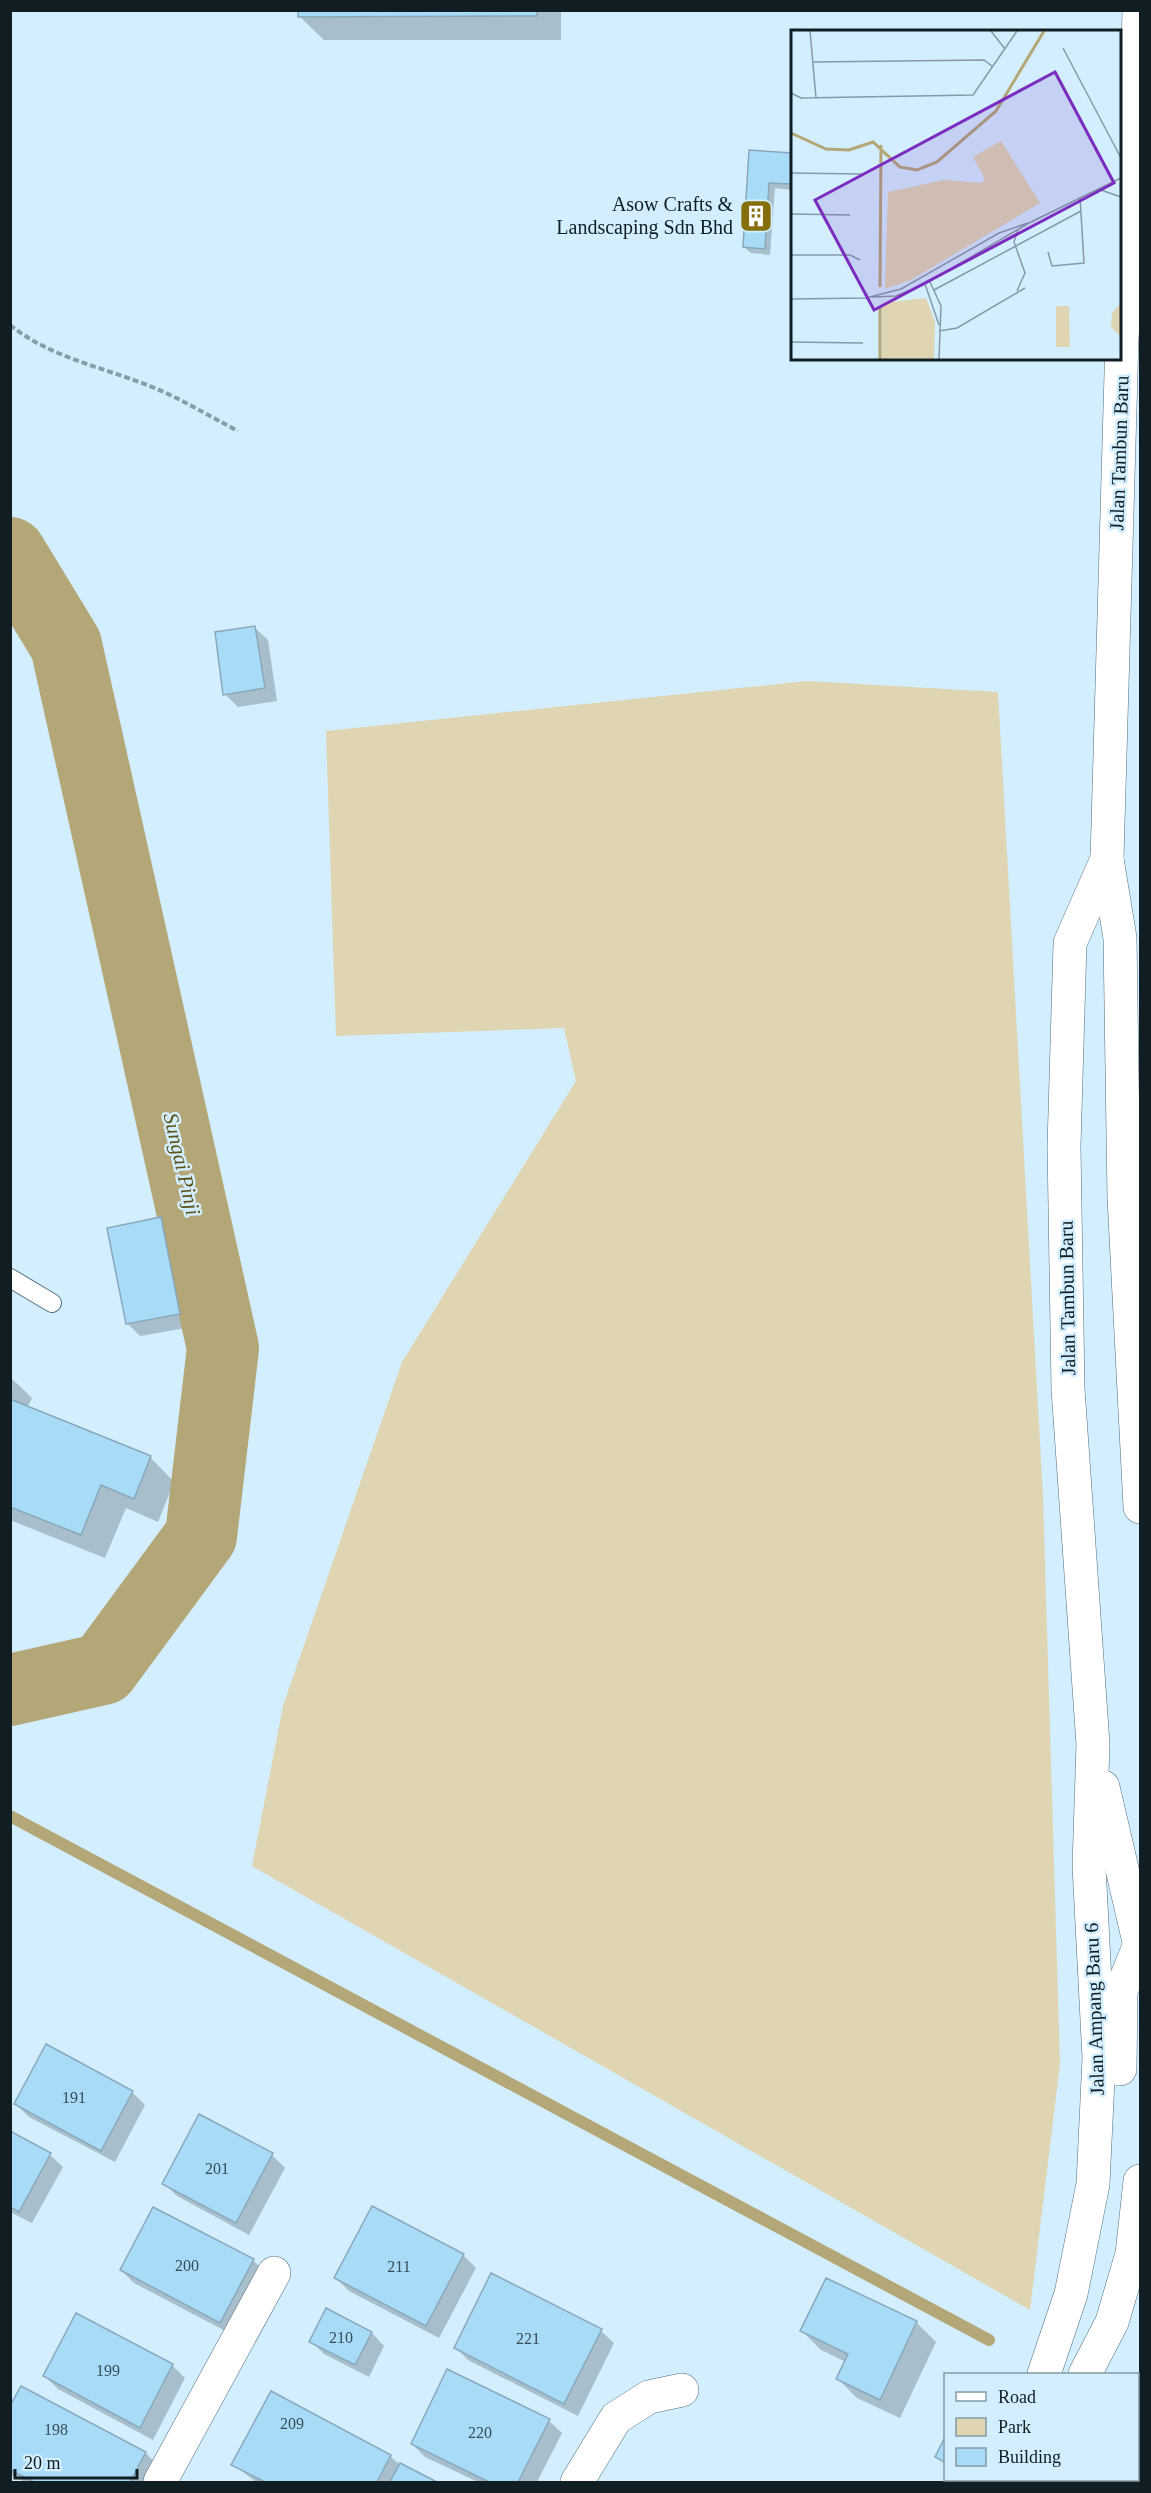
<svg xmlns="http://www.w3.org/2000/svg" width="1151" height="2493" font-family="'Times New Roman',serif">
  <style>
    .green { fill: #dfd5b2 }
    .shadow { fill: #0003 }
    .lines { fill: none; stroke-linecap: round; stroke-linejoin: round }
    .stream { stroke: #b3a677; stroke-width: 12 }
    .river { stroke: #b3a677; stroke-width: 72 }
    .building { fill: #a8dbf7; stroke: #88a9bb; stroke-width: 1.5 }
    .lane-casing { stroke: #506e7f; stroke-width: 20 }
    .street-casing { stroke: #506e7f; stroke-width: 34 }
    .secondary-casing { stroke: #506e7f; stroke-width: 34 }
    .path { stroke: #889da9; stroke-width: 4; stroke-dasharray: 6 3; stroke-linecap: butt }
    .lane { stroke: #fff; stroke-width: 18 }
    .street { stroke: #fff; stroke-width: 33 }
    .secondary { stroke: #fff; stroke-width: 33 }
    .labels { text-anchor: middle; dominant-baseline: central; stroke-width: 5; stroke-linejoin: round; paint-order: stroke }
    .number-label { font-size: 16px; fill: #364c58 }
    .poi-label { font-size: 20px; fill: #101d23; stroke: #d3eefe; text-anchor: end }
    .street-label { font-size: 20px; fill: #101d23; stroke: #d3eefe }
    .water-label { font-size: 21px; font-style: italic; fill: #5e4f16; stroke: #d3eefe }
    .inset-river { fill: none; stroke: #b3a677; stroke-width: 3 }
    .inset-road { fill: none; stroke: #859aa6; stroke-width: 1.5 }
    .view { fill: #7b2cbf; fill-opacity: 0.15; stroke: #7b2cbf; stroke-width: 3 }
    .inset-edge { fill: none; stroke: #101d23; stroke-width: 3 }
  </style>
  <rect width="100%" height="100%" fill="#d3eefe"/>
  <!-- green -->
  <path class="green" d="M807 681 998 692 1043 1496 1060 2064 1030 2310 252 1866 283 1706 402 1362 576 1081 564 1028 336 1036 326 731Z"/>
  <!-- shadow -->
  <g class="shadow">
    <path d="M299 10H561V40H324L299 16Z"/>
    <path d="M750 152 792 154V190L775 188 770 255 751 253 744 247Z"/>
    <path d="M255 628 268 640 277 701 238 707 225 694Z"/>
    <path d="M160 1218 173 1231 192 1327 140 1336 127 1323Z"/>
    <path d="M10 1377 32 1398 27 1408 150 1457 174 1482 158 1522 126 1508 105 1558 10 1520Z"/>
    <path d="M132 2092 145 2105 115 2162 29 2117 16 2104Z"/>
    <path d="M10 2133 50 2155 63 2167 32 2223 10 2212Z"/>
    <path d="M272 2155 285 2168 249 2235 177 2196 164 2183Z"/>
    <path d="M463 2255 476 2268 439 2338 349 2291 336 2278Z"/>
    <path d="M253 2260 266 2273 233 2335 134 2283 121 2270Z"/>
    <path d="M826 2280 917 2323 936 2342 900 2418 857 2398 838 2379 846 2362 821 2350 802 2331Z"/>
    <path d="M327 2310 372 2333 384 2346 369 2377 324 2354 311 2341Z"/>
    <path d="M601 2331 614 2343 578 2416 468 2360 455 2347Z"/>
    <path d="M172 2365 185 2378 153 2440 58 2389 45 2376Z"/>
    <path d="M22 2388 146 2453 158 2466 150 2482H25L10 2475V2409Z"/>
    <path d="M549 2421 562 2433 537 2482H478L425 2457 412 2444Z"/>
    <path d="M390 2456 400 2465 434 2482H256L233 2464Z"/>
    <path d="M968 2480H996L995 2482H974Z"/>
  </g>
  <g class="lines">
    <!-- stream -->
    <path class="stream" d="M10 1816 989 2340"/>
    <!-- river -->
    <path class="river" d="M10 553 66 645 223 1348 201 1536 103 1669 10 1690"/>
  </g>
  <!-- building -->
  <g class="building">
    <path d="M298 10H537V16L298 17Z"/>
    <path d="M749 150 792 153V184L769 183 765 249 743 247Z"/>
    <path d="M255 626 265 688 223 695 215 632Z"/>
    <path d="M161 1217 180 1314 126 1324 107 1228Z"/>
    <path d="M10 1399 151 1456 134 1499 101 1485 81 1535 10 1507Z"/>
    <path d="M46 2044 133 2091 101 2151 14 2104Z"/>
    <path d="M199 2114 273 2153 236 2223 162 2184Z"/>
    <path d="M10 2131 51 2153 19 2212 10 2207Z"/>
    <path d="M372 2206 464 2254 426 2326 334 2278Z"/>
    <path d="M153 2207 254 2259 220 2323 120 2270Z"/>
    <path d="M491 2273 602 2329 564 2404 454 2348Z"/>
    <path d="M826 2278 917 2321 880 2400 836 2379 848 2354 800 2331Z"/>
    <path d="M326 2308 372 2332 355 2365 309 2342Z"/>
    <path d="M76 2313 173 2364 140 2428 43 2376Z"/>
    <path d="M447 2369 550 2419 518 2482H489L411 2444Z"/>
    <path d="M21 2386 146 2452 130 2482H34L10 2470V2406Z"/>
    <path d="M271 2391 391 2455 377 2482H265L231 2465Z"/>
    <path d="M946 2435V2463L935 2457Z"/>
    <path d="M400 2463 437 2482H390Z"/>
  </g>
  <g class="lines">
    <!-- lane casing -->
    <g class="lane-casing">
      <path id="lane" d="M10 1278 52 1303"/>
    </g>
    <!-- street casing -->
    <g class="street-casing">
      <g id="street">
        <path d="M160 2482 274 2273"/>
        <path d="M577 2482 616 2418 649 2397 682 2390"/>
      </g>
    </g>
    <!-- secondary casing -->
    <g class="secondary-casing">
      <g id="secondary">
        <path d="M1139 10 1135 156 1122 339 1107 859 1120 938 1124 1198 1140 1507"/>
        <path d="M1103 1787 1140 1946"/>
        <path d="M1120 2069 1121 1991 1140 1944"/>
        <path d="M1044 2374 1071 2294 1093 2184 1099 2058 1089 1866 1093 1744 1068 1389 1064 1146 1070 943 1107 859"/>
        <path d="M1085 2374 1112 2322 1132 2254 1140 2181"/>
        <path d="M1019 2482 1020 2480"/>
      </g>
    </g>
    <!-- path -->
    <path class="path" d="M10 325C52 359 108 368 157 389 185 401 211 417 238 431"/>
    <!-- lane -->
    <use href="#lane" class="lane"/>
    <!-- street -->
    <use href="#street" class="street"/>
    <!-- secondary -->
    <use href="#secondary" class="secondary"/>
  </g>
  <!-- icons -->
  <defs>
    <g id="building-square" transform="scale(1.725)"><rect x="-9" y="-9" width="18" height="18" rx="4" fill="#856f0d" stroke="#d3eefe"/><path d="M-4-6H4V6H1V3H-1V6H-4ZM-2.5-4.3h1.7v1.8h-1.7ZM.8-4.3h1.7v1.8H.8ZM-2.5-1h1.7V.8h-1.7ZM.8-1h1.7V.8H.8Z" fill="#fff"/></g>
  </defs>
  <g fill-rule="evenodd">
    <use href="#building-square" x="756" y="216"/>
  </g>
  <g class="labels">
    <!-- number labels -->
    <g class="number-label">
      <text x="74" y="2097">191</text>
      <text x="217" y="2168">201</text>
      <text x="187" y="2265">200</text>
      <text x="399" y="2266">211</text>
      <text x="341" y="2337">210</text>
      <text x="528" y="2338">221</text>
      <text x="108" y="2370">199</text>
      <text x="292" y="2423">209</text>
      <text x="56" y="2429">198</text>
      <text x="480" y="2432">220</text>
    </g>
    <!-- poi labels -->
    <g class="poi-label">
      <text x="733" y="204">Asow Crafts &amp;<tspan x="733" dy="23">Landscaping Sdn Bhd</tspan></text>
    </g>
    <!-- street labels -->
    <g class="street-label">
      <text transform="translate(1119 453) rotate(-88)">Jalan Tambun Baru</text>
      <text transform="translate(1067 1298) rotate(-91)">Jalan Tambun Baru</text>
      <text transform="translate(1094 2009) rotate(-92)">Jalan Ampang Baru 6</text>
    </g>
    <!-- water labels -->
    <g class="water-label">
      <text transform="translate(182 1164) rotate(77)">Sungai Pinji</text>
    </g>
  </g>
  <!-- overview -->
  <g transform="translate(791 30)">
    <rect width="330" height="330" fill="#d3eefe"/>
    <path d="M210 111 249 173 120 250 94 259 97 162 153 150 190 153 194 149 182 127ZM135 268 144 292 143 329H91V273ZM330 273V307L320 297 321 283ZM265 276H278L279 317H265Z" fill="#dfd5b2"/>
    <path class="inset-river" d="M0 103 35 119 58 120 82 112 109 137 126 140 146 132 205 81 253 1M89 257 90 115M89 277V329"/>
    <path class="inset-road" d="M19 1 25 68M200 1 214 19M272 18 330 128M22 32 193 30 202 37M0 63 10 68 182 65 226 1M0 143 70 144M307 159 330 167M0 184 59 185M257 222 261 236 293 233 289 167M0 225H59L69 230M139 252 150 276 148 329M134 254 148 295M143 260 290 181M226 261 234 243 223 212 227 200M81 267 105 266 134 254 238 193 330 148M0 269 75 268 110 259 208 203 237 193M148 301 166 298 234 258M0 312 72 313"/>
    <path class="view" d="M264 42 323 153 83 280 24 170Z"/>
    <rect width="330" height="330" class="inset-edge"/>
  </g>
  <!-- border -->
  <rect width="1151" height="2493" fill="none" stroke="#101d23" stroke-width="24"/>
  <!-- legend -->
  <rect x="944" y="2373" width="195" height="108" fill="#d3eefe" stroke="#859aa6" stroke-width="1.5"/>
  <rect x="956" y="2392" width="30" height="9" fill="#ffffff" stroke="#859aa6" stroke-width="1.5"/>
  <text x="998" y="2403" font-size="18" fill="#101d23">Road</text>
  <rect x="956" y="2418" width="30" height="18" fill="#dfd5b2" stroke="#859aa6" stroke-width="1.5"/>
  <text x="998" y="2433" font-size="18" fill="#101d23">Park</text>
  <rect x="956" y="2448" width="30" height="18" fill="#a8dbf7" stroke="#859aa6" stroke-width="1.5"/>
  <text x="998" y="2463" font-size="18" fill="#101d23">Building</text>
  <!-- scale -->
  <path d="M15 2469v9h122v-9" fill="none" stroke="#101d23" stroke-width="3"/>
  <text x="24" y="2469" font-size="18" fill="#101d23" stroke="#d3eefe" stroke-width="4.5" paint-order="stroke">20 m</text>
</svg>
